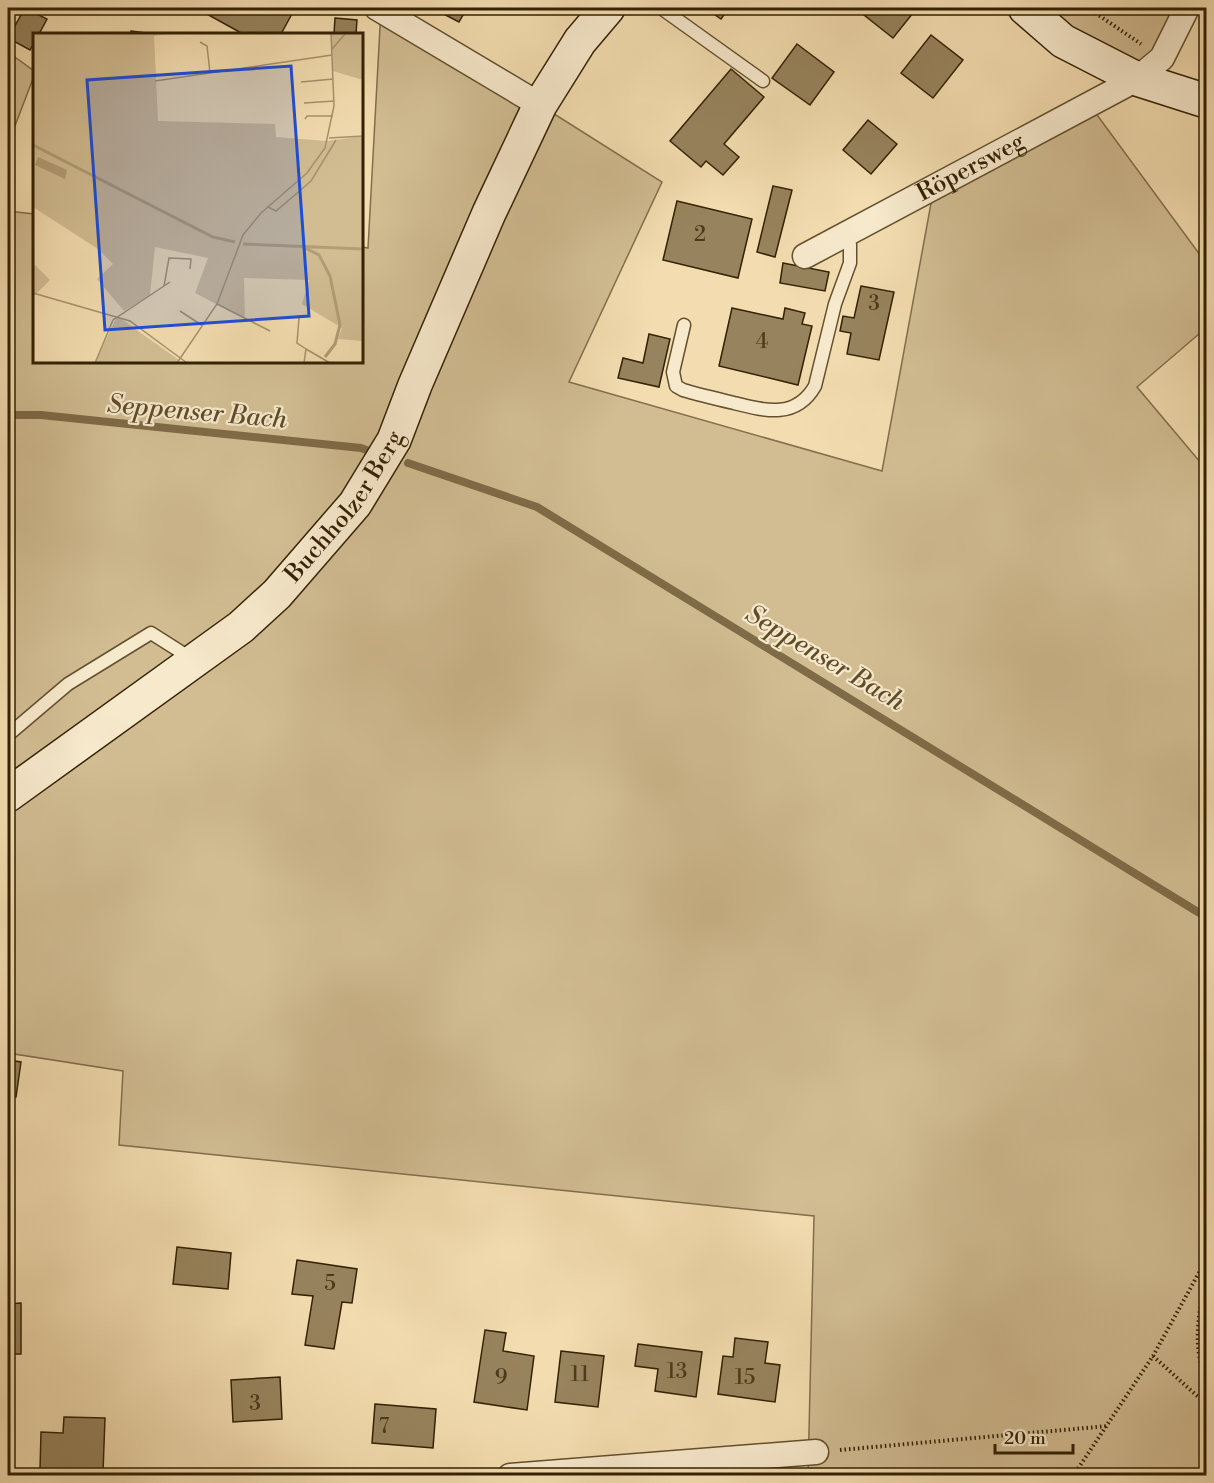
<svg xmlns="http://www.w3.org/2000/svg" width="1214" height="1483" font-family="'Libre Bodoni',serif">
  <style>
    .green { fill: #d2bd93; stroke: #826f4b; stroke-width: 1.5 }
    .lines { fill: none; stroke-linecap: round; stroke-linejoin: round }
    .stream { stroke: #7f6b47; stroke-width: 8 }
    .building { fill: #97835d; stroke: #332103; stroke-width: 1.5 }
    .lane-casing { stroke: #63502e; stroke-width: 15 }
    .street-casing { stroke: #63502e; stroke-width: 27 }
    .secondary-casing { stroke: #332103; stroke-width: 36 }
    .path { stroke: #332103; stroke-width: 4; stroke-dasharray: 1.5 3; stroke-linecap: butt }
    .lane { stroke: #f7e9cc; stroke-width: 12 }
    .street { stroke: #f7e9cc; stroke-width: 24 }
    .secondary { stroke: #f7e9cc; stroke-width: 33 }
    .labels { text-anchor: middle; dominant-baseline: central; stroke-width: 4.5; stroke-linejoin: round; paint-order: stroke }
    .number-label { font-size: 21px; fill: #4c3a1a }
    .street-label { font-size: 24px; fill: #332103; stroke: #f7e9cc }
    .water-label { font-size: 26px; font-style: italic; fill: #5f4c2b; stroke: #f7e9cc }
    .inset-river { fill: none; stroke: #b29d75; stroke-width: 3 }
    .inset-road { fill: none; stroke: #a6926b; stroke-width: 1.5 }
    .view { fill: #1d4ed8; fill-opacity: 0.15; stroke: #1d4ed8; stroke-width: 3 }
    .inset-edge { fill: none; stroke: #332103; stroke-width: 3 }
  </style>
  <rect width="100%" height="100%" fill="#f3ddb0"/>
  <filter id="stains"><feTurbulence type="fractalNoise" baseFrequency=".00333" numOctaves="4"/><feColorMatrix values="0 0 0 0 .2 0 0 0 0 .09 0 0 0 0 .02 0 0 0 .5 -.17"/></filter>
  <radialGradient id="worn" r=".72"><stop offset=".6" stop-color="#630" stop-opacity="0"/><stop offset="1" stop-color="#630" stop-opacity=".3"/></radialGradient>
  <!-- green -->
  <g class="green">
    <path d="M1025 8H1187L1137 79Z"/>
    <path d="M381 9 540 105 662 182 569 382 882 471 934 187 1089 104 1206 263V328L1137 387 1206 469V1475H808L814 1216 119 1145 123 1071 8 1053V211L34 214V362H362V247L368 248Z"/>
    <path d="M8 52 34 71V76L8 144Z"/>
  </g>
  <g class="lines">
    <!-- stream -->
    <g class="stream">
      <path d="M8 415H41L361 448 377 454"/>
      <path d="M408 463 537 507 1206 917"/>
    </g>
  </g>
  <!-- building -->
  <g class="building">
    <path d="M25 8 47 19 39 34H34V43L30 50 8 38Z"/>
    <path d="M196 8H283L293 12 281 34H243Z"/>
    <path d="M432 8H467L459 22Z"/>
    <path d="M705 8H729L721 19Z"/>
    <path d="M861 8H917L893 38 859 11Z"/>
    <path d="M335 18 357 20 356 34H334Z"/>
    <path d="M131 31 154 34H130Z"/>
    <path d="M931 35 963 60 933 98 901 73Z"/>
    <path d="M797 44 834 72 810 105 772 78Z"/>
    <path d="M731 69 764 97 724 144 739 157 723 175 706 161 701 167 670 141Z"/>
    <path d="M868 120 897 144 871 174 843 150Z"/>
    <path d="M773 186 792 190 775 257 757 252Z"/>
    <path d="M677 201 752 219 738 278 663 260Z"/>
    <path d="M783 263 829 272 825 291 780 283Z"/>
    <path d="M861 286 894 292 879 360 847 354 851 333 840 331 843 316 854 318Z"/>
    <path d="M732 308 783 319 785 308 805 313 802 324 812 326 798 385 719 366Z"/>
    <path d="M649 334 670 339 659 387 618 378 623 358 643 363Z"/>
    <path d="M8 1060 21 1062 16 1097 8 1096Z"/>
    <path d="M177 1247 231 1253 228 1289 173 1284Z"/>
    <path d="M297 1260 357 1269 352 1303 342 1302 334 1349 305 1345 313 1296 292 1294Z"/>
    <path d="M21 1303V1354H8V1304Z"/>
    <path d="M485 1330 506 1333 503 1351 534 1356 527 1410 474 1402Z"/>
    <path d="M735 1338 768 1342 765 1363 780 1365 775 1402 718 1394 723 1356 733 1357Z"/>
    <path d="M638 1344 702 1352 696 1397 655 1391 658 1369 635 1366Z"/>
    <path d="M561 1351 604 1356 598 1407 555 1402Z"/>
    <path d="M280 1377 282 1419 233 1422 231 1380Z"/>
    <path d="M375 1404 436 1409 433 1448 372 1443Z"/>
    <path d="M64 1417 105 1418 103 1472 40 1470 41 1432 63 1433Z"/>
  </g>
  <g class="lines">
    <!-- lane casing -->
    <g class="lane-casing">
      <g id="lane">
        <path d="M661 8 763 81"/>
        <path d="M684 325 673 372 676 386 683 390C700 395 717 399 734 403 766 411 796 419 815 386L835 304 850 263V245L846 234"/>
        <path d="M8 735 68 684 151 633 192 659"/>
      </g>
    </g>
    <!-- street casing -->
    <g class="street-casing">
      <g id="street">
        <path d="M377 8 540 105"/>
        <path id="s1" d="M805 256 1137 79 1162 58 1187 8"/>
        <path d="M510 1476 816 1452"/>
      </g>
    </g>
    <!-- secondary casing -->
    <g class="secondary-casing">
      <g id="secondary">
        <path d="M1025 8 1063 41 1137 79 1206 101"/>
        <path id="s2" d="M8 795 241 627 277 594 355 504 394 440 415 385 489 213 540 105 580 41 608 8"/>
      </g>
    </g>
    <!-- path -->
    <g class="path">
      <path d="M1088 8 1141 44"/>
      <path d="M1206 1276C1200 1307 1191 1347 1206 1377"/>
      <path d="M1153 1356 1206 1404"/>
      <path d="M840 1450 1108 1426"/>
      <path d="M1073 1476 1153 1356 1206 1260"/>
    </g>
    <!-- lane -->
    <use href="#lane" class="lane"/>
    <!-- street -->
    <use href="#street" class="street"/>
    <!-- secondary -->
    <use href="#secondary" class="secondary"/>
  </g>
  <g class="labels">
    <!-- number labels -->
    <g class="number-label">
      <text x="700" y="235">2</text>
      <text x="874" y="304">3</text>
      <text x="762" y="342">4</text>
      <text x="330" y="1284">5</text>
      <text x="677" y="1372">13</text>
      <text x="580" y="1375">11</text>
      <text x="501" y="1378">9</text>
      <text x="745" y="1378">15</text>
      <text x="255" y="1404">3</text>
      <text x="384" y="1427">7</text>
    </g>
    <!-- street labels -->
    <g class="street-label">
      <text stroke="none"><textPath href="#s1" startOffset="188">Röpersweg</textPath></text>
      <text stroke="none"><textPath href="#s2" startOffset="447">Buchholzer Berg</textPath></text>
    </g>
    <!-- water labels -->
    <g class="water-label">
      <text transform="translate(197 412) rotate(5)">Seppenser Bach</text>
      <text transform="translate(825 658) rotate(31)">Seppenser Bach</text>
    </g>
  </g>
  <!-- overview -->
  <g transform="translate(33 33)">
    <rect width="330" height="330" fill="#f3ddb0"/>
    <path d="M0 0H141L121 3 125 88 242 91 243 104 294 108 330 103V308L305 306 309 295 269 271 276 247 211 245 212 286 162 260 175 225 122 214 117 262 91 278 64 246 80 231 65 216 0 174ZM298 0H330V47L300 38ZM0 230 17 247 2 262 0 260ZM84 283 146 327 144 330H62Z" fill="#d2bd93"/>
    <path d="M5 124 34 137 32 146 2 132Z" fill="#b29d75"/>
    <path class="inset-river" d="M0 112 180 204 202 209M210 211 330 216M268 213 286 222 297 243 307 292 302 311 292 324"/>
    <path class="inset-road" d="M167 9 174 13 177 40M299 16 313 0M122 48 299 22M268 49 300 46M271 70 301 68M272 86 274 83H300M296 105 330 103M235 174 243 178 278 148 303 107M131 253 136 225 158 226 157 236M0 260 97 288 154 330M184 271 237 298M147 278 170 293M266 285 264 310 273 316 271 330M273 316 297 330M62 330 80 287 137 249M144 330 184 271 210 202 228 180 274 140 292 115 301 73 298 0"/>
    <path class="view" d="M258 33 276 283 72 297 54 47Z"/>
    <rect width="330" height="330" class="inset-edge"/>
  </g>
  <!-- margin -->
  <rect width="1214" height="1483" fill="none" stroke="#f3ddb0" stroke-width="30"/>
  <rect x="9" y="9" width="1196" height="1465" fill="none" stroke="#332103" stroke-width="3"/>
  <rect x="15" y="15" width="1184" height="1453" fill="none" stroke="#332103" stroke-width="1.5"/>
  <!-- scale -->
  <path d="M995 1444v9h78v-9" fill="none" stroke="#332103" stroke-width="3"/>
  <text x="1004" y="1444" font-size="18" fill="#332103" stroke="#f7e9cc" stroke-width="4.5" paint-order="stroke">20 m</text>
  <rect width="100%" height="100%" filter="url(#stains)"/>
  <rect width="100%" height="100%" fill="url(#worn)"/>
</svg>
